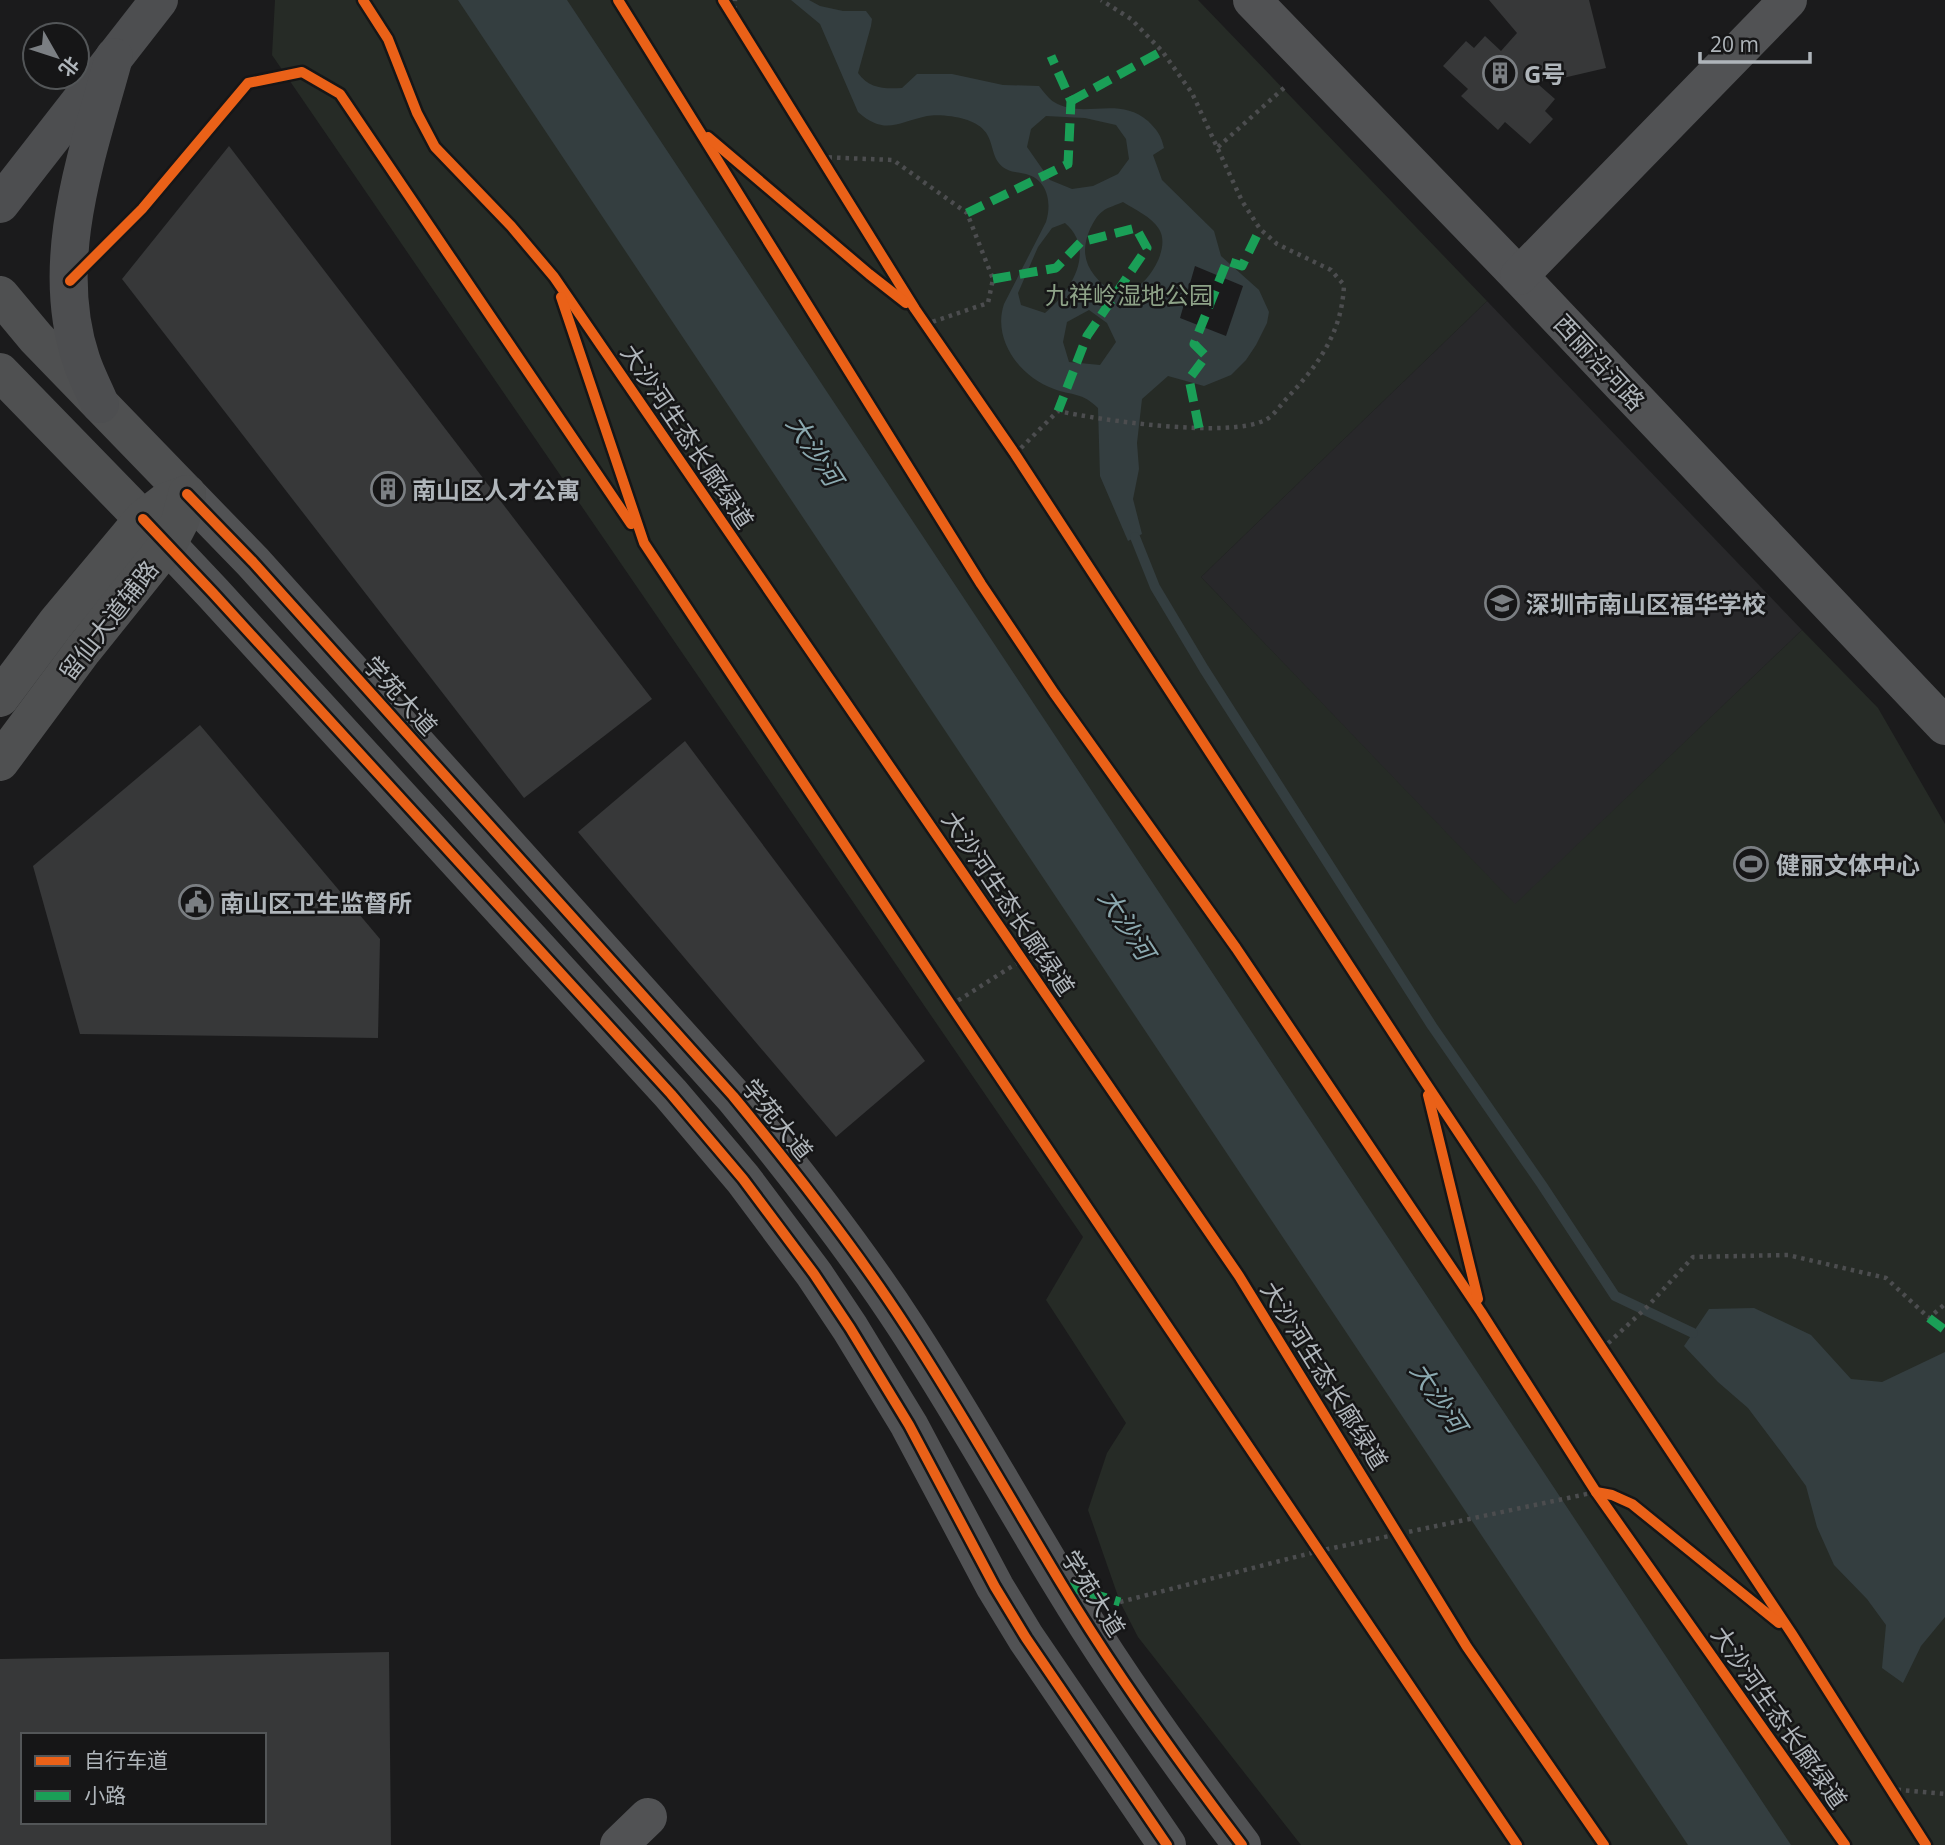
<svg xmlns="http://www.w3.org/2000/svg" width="1945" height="1845" font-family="'Open Sans','Noto Sans SC',sans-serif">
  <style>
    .built { fill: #28282a }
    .green { fill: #262b26 }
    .water { fill: #343e40; fill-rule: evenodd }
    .pier { fill: #1b1b1c }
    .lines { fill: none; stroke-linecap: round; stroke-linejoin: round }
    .stream { stroke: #343e40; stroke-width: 10 }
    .building { fill: #373839; fill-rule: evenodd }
    .path { stroke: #4c4d4f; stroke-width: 4.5; stroke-dasharray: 3.5 5; stroke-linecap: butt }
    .minor { stroke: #515254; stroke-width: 38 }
    .tertiary { stroke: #515254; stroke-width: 38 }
    .secondary { stroke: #4f5051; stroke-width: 38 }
    .primary { stroke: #4d4e50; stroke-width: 38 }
    .quiet { stroke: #1a9f57; stroke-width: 9; stroke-dasharray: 18 9; stroke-linecap: butt }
    .cycleway-casing { stroke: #161617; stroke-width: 15 }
    .cycleway { stroke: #ea6118; stroke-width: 10 }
    .labels { text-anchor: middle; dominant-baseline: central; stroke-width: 5; stroke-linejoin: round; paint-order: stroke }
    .poi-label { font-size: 24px; font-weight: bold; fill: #afb5ba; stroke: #161617; text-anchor: start }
    .park-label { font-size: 24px; fill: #8ea388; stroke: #161617 }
    .street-label { font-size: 24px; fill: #afb5ba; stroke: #161617 }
    .water-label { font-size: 26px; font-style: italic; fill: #8ba9b0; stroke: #161617 }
  </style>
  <rect width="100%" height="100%" fill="#1b1b1c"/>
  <!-- built -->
  <path class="built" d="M1487 301 1802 630 1515 905 1201 577Z"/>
  <!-- green -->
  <path class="green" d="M275 0H1198L1487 301 1201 577 1515 904 1802 630 1878 708 1945 824V1845H1301L1138 1637 1120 1602 1088 1510 1107 1453 1126 1423 1046 1300 1083 1237 272 55Z"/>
  <!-- water -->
  <g class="water">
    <path d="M458 0H567L1791 1845H1688Z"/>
    <path d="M791 0H809L820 6 843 11H866L872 19 871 26 858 73C869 89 885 89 902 88L917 74H952L1003 85 1039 86C1043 91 1049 99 1054 102 1083 120 1118 95 1148 121 1157 130 1161 135 1164 148L1153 155 1162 180 1214 231 1221 256 1259 290 1269 312 1267 323 1256 345 1246 360 1231 375 1204 386 1168 376 1142 399 1137 443 1139 469 1133 499 1142 534 1128 541 1100 476 1098 408C1082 392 1073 396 1054 389 1020 377 992 340 1004 304L1046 222C1052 203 1048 180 1026 174 1019 172 1013 173 1006 169 984 156 1002 130 964 119 955 116 937 114 927 116 898 122 885 136 858 112L820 24ZM1046 116 1085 118 1116 125 1126 139 1129 159 1118 174 1093 186 1072 189 1050 180 1027 147 1031 129ZM1123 202C1134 209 1152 217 1159 229 1171 248 1149 283 1131 291 1127 294 1119 293 1114 294 1091 276 1077 259 1090 229 1093 223 1097 215 1103 211 1108 207 1117 205 1123 202ZM1065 223C1097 250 1071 292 1045 313L1021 305 1018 293 1038 247 1052 228ZM1089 310 1107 323 1116 342 1100 365 1069 362 1063 342 1067 322Z"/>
    <path d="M1754 1308 1811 1335 1851 1379 1882 1382 1945 1352V1617L1921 1646 1903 1683 1882 1668 1886 1625 1867 1599 1834 1565 1817 1527 1806 1486 1785 1457 1748 1408 1718 1382 1684 1346 1709 1309Z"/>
  </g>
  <!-- pier -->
  <path class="pier" d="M1195 266 1243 286 1226 336 1180 318Z"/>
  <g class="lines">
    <!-- stream -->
    <path class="stream" d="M1135 537 1155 587 1204 669 1432 1026 1542 1185 1615 1296 1693 1333"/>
  </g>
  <!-- building -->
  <g class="building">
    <path d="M1489 0H1589L1606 68 1563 78 1559 63 1539 85 1555 99 1545 111 1553 119 1530 144 1505 122 1498 130 1461 96 1468 89 1443 66 1466 41 1474 48 1485 36 1501 51 1517 33Z"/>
    <path d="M229 146 652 699 524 798 122 279Z"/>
    <path d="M200 725 380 939 378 1038 80 1034 33 866Z"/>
    <path d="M685 741 925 1061 836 1137 578 832Z"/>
    <path d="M389 1652 391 1845H0V1659ZM23 1735H264V1822H23Z"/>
  </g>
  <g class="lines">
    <!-- path -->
    <g class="path">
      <path d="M734 18 735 0"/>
      <path d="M1218 147 1285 87"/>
      <path d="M820 157 893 160 967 213 993 279 988 303 926 324"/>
      <path d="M1015 454 1058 411C1100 420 1229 439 1265 420 1274 416 1281 404 1288 397 1319 364 1342 332 1344 285L1331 270 1277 244 1260 229 1242 201 1192 93 1162 51 1131 19 1101 0"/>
      <path d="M951 1005 1022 960"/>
      <path d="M1602 1349 1647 1307 1693 1257 1788 1255 1886 1278 1929 1318 1945 1304"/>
      <path d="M1120 1602 1319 1551 1596 1492"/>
      <path d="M1889 1789 1945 1794"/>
    </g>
    <!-- minor -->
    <g class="minor">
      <path d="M1252 0 1519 276 1945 726"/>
      <path d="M1519 276 1788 0"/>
      <path d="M619 1845 648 1817"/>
    </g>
    <!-- tertiary -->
    <g class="tertiary">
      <path d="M187 494 253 562 733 1096C794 1170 853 1245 905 1325 960 1409 1009 1497 1061 1583 1116 1674 1178 1761 1242 1845"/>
      <path d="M145 521 213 593 671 1094 743 1179 814 1274 850 1328 909 1425 995 1587 1026 1638 1167 1845"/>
    </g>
    <!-- secondary -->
    <g class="secondary">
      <path d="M0 295 36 338 187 494"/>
      <path d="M0 372 143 519"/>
      <path d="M0 698 57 622 143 519 165 502 187 494"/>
      <path d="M0 762 83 650 168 544 180 521 187 494"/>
    </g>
    <!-- primary -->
    <g class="primary">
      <path d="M0 204 159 0"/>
      <path d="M100 404C94 389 86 375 81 359 48 260 88 153 114 57"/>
    </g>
    <!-- quiet -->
    <g class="quiet">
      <path d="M1071 101 1162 51"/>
      <path d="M967 213 1068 164 1071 101 1051 56"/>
      <path d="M993 279 1056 268 1081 242 1136 228 1147 248 1087 336 1058 411"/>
      <path d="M1199 428 1189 379 1206 356 1194 344 1227 261 1242 266 1260 229"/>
      <path d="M1929 1318 1945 1330"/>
      <path d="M1063 1585 1120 1602"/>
    </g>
    <!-- cycleway casing -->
    <g class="cycleway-casing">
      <g id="cycleway">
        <path d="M363 0 388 39 417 113 435 147 511 226 554 277 1239 1276 1467 1647 1604 1845"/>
        <path d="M618 0 981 584 1054 693 1236 948 1481 1312 1596 1492 1845 1845"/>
        <path d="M723 0 915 309 1015 454 1425 1082 1792 1634 1926 1845"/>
        <path d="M708 137 869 274 906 303"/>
        <path d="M70 281 142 209 248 83 302 72 340 94 631 524"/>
        <path d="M561 297 644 543 951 1005 1517 1845"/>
        <path d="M187 494 253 562 733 1096C794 1170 853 1245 905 1325 960 1409 1009 1497 1061 1583 1116 1674 1178 1761 1242 1845"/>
        <path d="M143 519 213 593 671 1094 743 1179 814 1274 850 1328 909 1425 995 1587 1026 1638 1167 1845"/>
        <path d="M1428 1095 1478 1299"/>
        <path d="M1596 1492 1612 1495 1632 1504 1779 1623"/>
      </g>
    </g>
    <!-- cycleway -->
    <use href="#cycleway" class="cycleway"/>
  </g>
  <!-- icons -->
  <defs>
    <g id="building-ring" transform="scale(1.75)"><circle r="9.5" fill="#161617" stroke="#7b7f83" stroke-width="1.5"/><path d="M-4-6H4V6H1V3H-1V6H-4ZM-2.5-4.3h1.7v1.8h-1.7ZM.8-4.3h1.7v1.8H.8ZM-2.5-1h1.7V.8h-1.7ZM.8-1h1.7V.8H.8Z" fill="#7b7f83"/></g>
    <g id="school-ring" transform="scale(1.75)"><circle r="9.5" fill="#161617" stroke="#7b7f83" stroke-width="1.5"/><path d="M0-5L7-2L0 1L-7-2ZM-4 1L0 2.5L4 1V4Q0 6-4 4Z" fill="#7b7f83"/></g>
    <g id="stadium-ring" transform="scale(1.75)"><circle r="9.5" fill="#161617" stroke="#7b7f83" stroke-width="1.5"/><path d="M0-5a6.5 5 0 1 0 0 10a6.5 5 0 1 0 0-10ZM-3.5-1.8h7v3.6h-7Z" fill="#7b7f83"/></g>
    <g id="civic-ring" transform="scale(1.75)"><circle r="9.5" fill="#161617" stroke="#7b7f83" stroke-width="1.5"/><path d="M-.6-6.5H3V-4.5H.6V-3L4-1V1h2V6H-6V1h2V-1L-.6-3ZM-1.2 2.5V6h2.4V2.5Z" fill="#7b7f83"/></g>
  </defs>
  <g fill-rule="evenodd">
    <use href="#building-ring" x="1500" y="73"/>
    <use href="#building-ring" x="388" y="489"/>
    <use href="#school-ring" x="1502" y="603"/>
    <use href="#stadium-ring" x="1751" y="864"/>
    <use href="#civic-ring" x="196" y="902"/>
  </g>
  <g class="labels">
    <!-- poi labels -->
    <g class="poi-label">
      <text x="1524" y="73">G号</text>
      <text x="412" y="489">南山区人才公寓</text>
      <text x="1526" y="603">深圳市南山区福华学校</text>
      <text x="1776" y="864">健丽文体中心</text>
      <text x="220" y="902">南山区卫生监督所</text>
    </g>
    <!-- park labels -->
    <g class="park-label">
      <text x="1129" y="294">九祥岭湿地公园</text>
    </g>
    <!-- street labels -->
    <g class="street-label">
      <text transform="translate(1600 362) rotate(47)">西丽沿河路</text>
      <text transform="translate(688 436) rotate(56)">大沙河生态长廊绿道</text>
      <text transform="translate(108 620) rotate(-52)">留仙大道辅路</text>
      <text transform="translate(401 695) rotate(48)">学苑大道</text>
      <text transform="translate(1009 903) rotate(56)">大沙河生态长廊绿道</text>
      <text transform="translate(778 1119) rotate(51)">学苑大道</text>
      <text transform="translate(1325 1375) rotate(58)">大沙河生态长廊绿道</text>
      <text transform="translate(1094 1593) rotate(58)">学苑大道</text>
      <text transform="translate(1780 1717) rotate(55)">大沙河生态长廊绿道</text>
    </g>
    <!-- water labels -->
    <g class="water-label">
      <text transform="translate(815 450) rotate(57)">大沙河</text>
      <text transform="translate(1127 924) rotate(57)">大沙河</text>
      <text transform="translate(1439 1397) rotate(57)">大沙河</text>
    </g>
  </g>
  <!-- legend -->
  <rect x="21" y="1733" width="245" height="91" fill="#161617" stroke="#535658" stroke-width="2"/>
  <rect x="35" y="1756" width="35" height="10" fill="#ea6118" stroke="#535658" stroke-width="2"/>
  <text x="84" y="1768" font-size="21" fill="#afb5ba">自行车道</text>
  <rect x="35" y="1791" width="35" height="10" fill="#1a9f57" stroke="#535658" stroke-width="2"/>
  <text x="84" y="1803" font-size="21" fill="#afb5ba">小路</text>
  <!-- north arrow -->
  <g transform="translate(56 56) rotate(129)"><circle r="33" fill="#161617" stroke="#535658" stroke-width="2"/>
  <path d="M0-5L12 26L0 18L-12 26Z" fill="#7b7f83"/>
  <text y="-10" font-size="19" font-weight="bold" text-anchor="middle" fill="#afb5ba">北</text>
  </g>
  <!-- scale -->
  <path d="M1700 52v10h110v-10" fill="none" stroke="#afb5ba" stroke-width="3.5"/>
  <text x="1710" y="52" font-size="21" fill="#afb5ba" stroke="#161617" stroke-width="5" paint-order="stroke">20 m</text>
</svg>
